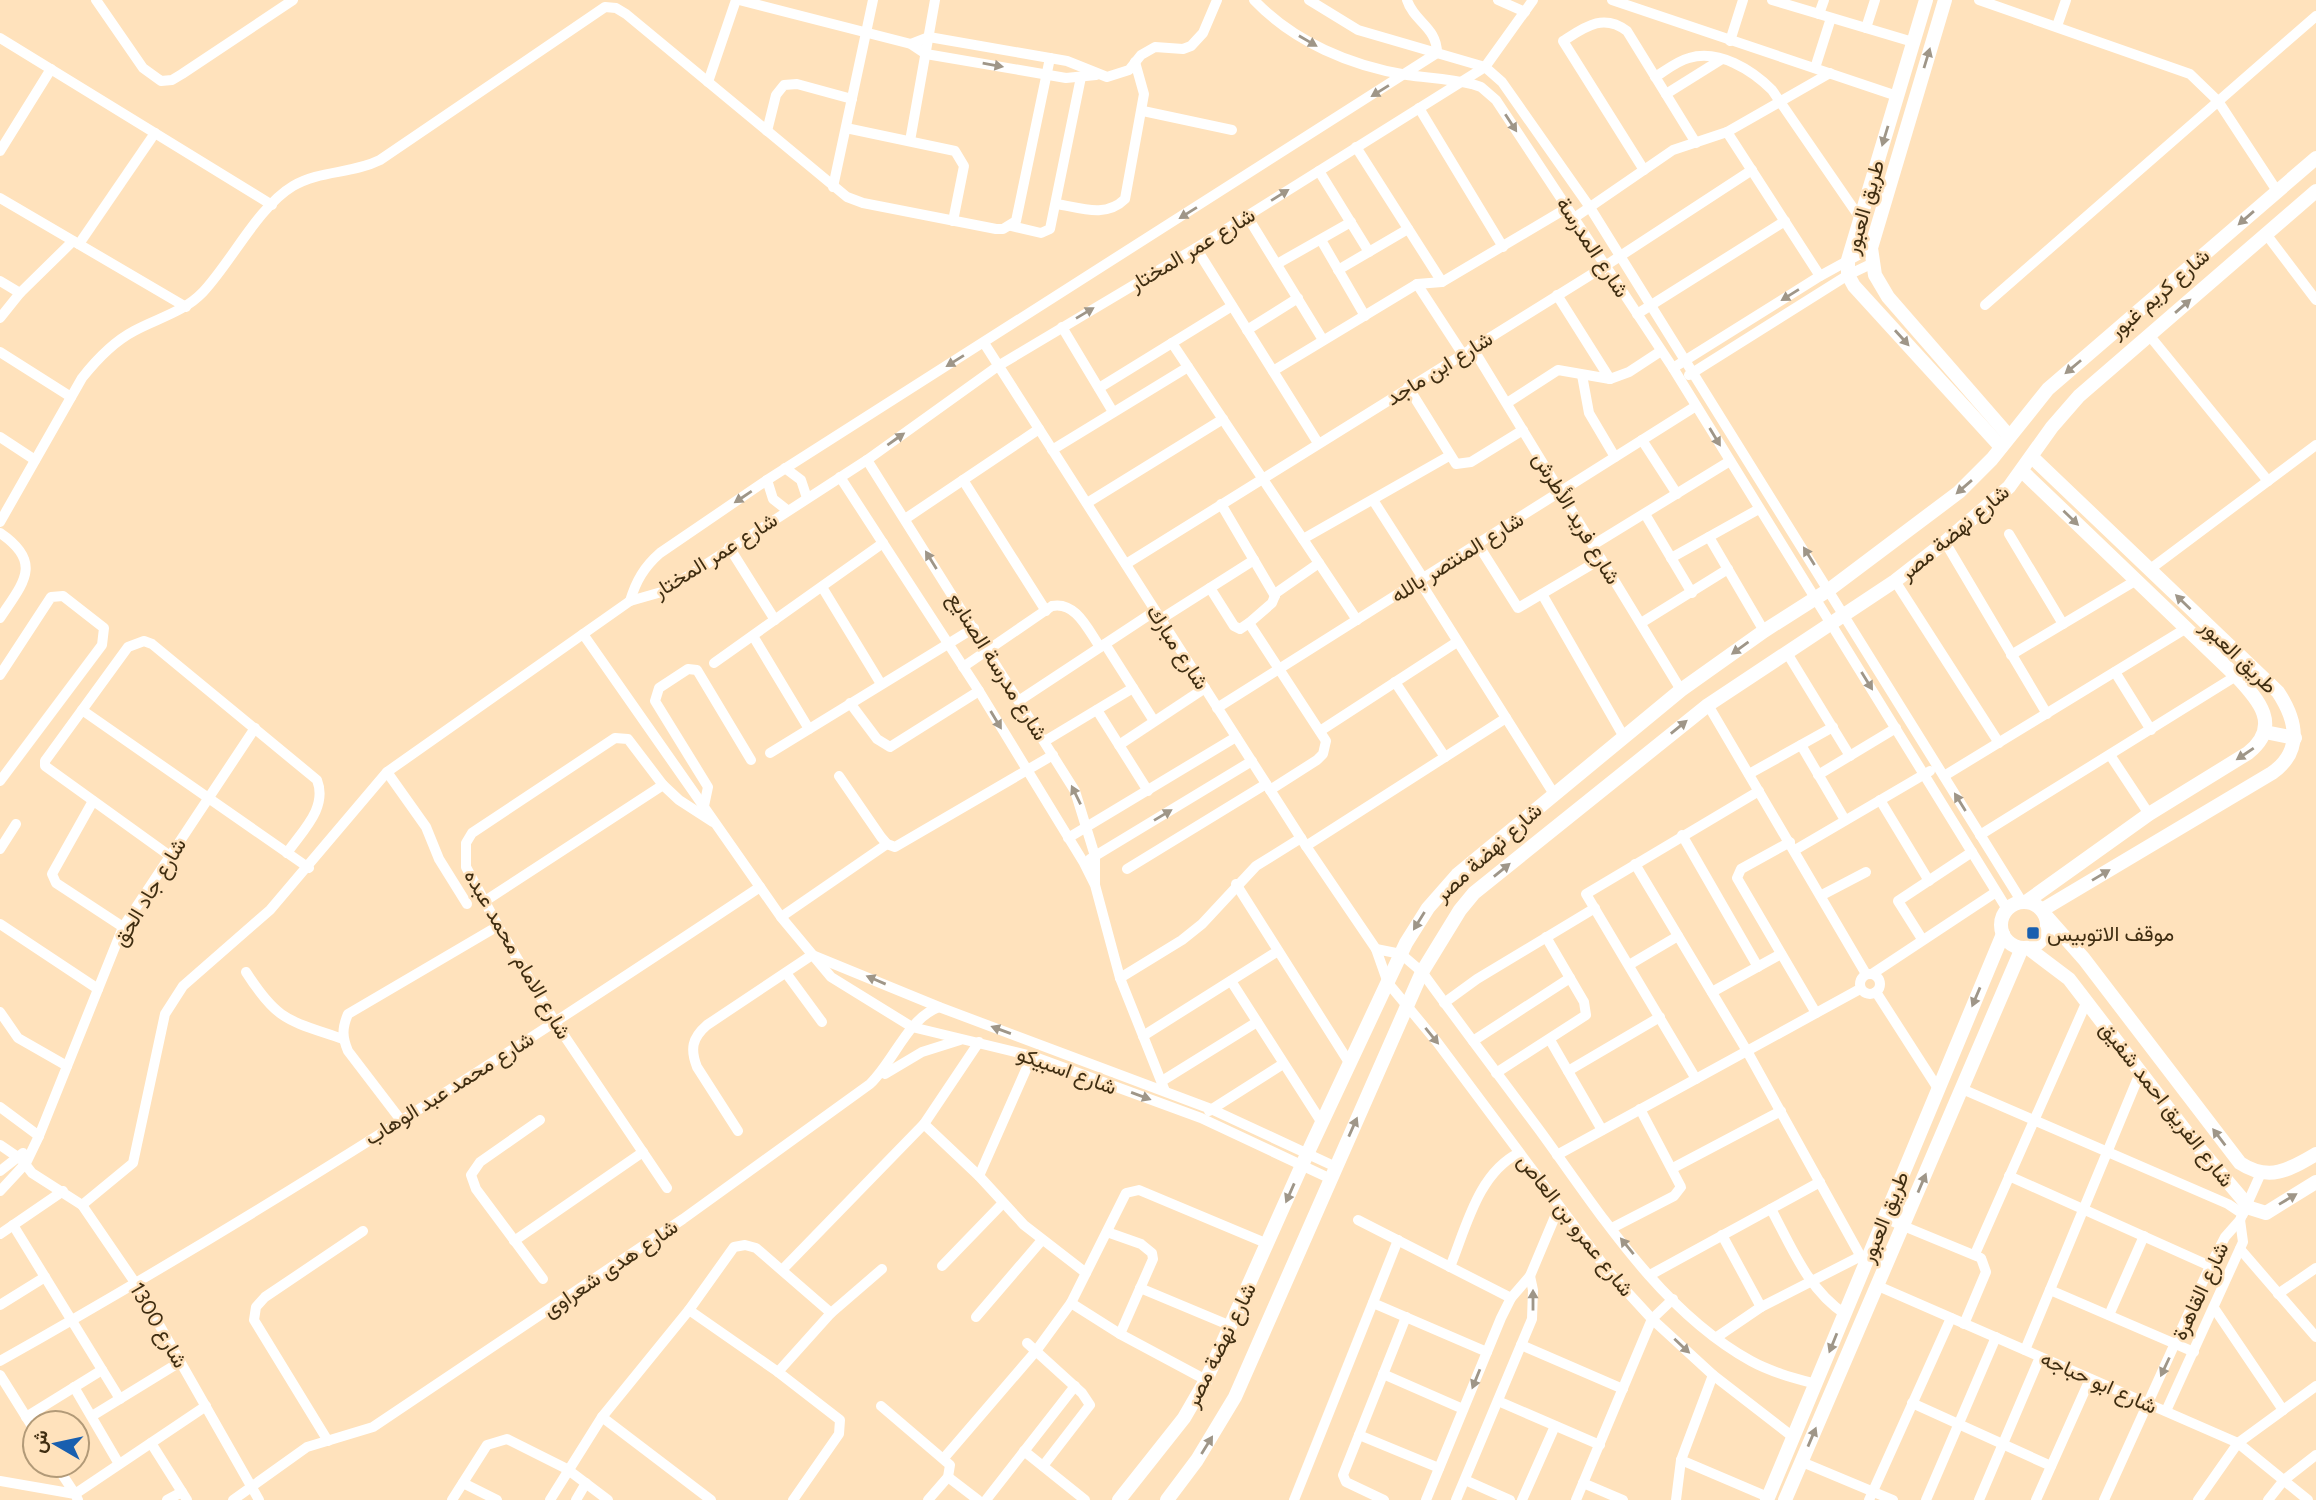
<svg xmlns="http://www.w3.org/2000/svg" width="2316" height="1500" font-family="Figtree,Vazirmatn,sans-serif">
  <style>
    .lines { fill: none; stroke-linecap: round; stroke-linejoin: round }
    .street { stroke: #fff; stroke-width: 10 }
    .secondary { stroke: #fff; stroke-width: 14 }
    .oneway { fill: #9f9688 }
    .poi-dot { fill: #195faf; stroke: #ffe2bc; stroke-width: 2.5 }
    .labels { text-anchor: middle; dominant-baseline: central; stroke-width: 5; stroke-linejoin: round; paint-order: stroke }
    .street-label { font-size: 21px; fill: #3f2d11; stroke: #ffe2bc }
    .poi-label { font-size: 21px; fill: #3f2d11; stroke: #ffe2bc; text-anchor: start }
  </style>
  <rect width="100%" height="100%" fill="#ffe2bc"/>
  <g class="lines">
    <!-- street -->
    <g class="street">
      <path d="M96 0 143 68 161 81 172 80 182 74 293 0"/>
      <path d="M739 0 911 44 926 54 1066 78 1096 75"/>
      <path d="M1254 0C1294 42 1351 66 1407 75 1429 78 1450 79 1472 84L1481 87 1496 100 1673 368 2007 909"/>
      <path d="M1309 0 1358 30 1485 67 1502 82 1589 206 2022 902"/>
      <path d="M1498 0 1525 12"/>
      <path d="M1612 0 1897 96"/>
      <path d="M1772 0 1913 42"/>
      <path d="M1979 0 2190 74 2218 101 2277 191"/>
      <path d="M1819 14 1824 0"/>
      <path d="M2057 26 2066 0"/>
      <path d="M1866 28 1875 0"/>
      <path d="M0 38 272 205"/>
      <path d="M1730 41 1743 0"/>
      <path d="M911 44 929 37 1067 61 1107 77 1129 70 1141 55 1155 47 1183 49 1191 46 1203 33 1217 0"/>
      <path d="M1815 68 1831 18"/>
      <path d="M1655 77C1665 71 1677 61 1689 58 1719 49 1752 70 1772 90L1860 218"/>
      <path d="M708 82 736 0"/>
      <path d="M1666 94 1722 59"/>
      <path d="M1419 108 1503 247"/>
      <path d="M1143 111 1232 130"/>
      <path d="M846 128 955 151 964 166 953 221"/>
      <path d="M767 131 776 95 784 85 797 84 852 99"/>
      <path d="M1727 132 1820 276"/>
      <path d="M910 141 935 0"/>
      <path d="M1356 147 1442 282"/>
      <path d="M0 151 51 69"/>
      <path d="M1644 170 1563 41C1585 27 1603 13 1627 31L1696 143"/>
      <path d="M1319 171 1369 252"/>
      <path d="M833 187 873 0"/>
      <path d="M0 198 186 307"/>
      <path d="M1057 204C1081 208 1106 218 1125 199L1144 94 1135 62"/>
      <path d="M1247 216 1323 340"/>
      <path d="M1574 218 1673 150 1727 132 1830 73"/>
      <path d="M1011 226 1041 233 1050 229 1081 77"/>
      <path d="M2266 234 2316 300"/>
      <path d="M1321 240 1365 316"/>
      <path d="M79 244 155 133"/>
      <path d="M1196 248 1318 443"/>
      <path d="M1277 264 1351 222"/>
      <path d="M1338 270 1408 229"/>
      <path d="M0 281 20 293"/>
      <path d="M1417 284 1462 353"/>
      <path d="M1557 295 1610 379"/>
      <path d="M1985 305 2316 16"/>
      <path d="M1637 314 1785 221"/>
      <path d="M0 318 20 293 73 241"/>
      <path d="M1062 327 1113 412"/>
      <path d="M1247 330 1298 298"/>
      <path d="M2149 335 2268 481"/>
      <path d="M984 343 1306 846 1376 949 1388 983 1437 1042 1608 1271 1652 1319 1713 1375 1793 1437"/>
      <path d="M1172 343 1357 620"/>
      <path d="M1472 347 1681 690"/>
      <path d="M0 352 71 397"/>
      <path d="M1673 368 1820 276 1871 248"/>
      <path d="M1273 371 1417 284 1442 282 1567 208"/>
      <path d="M1582 375 1589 413 1615 457"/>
      <path d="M1689 375 1848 275 1871 264"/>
      <path d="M1408 387 1456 464 1471 462 1523 430"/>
      <path d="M1099 388 1232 306"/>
      <path d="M1507 403 1558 370 1610 379 1629 372 1661 351"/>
      <path d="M0 437 35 460"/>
      <path d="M1642 440 1677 494"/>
      <path d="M1052 450 1188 367"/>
      <path d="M867 460 1075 791 1095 856V884"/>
      <path d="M785 468 801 480 807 498"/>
      <path d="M840 477 979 691 1084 863 1095 885 1120 978 1165 1091"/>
      <path d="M767 480 773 499 787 510"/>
      <path d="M963 480 1046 611"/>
      <path d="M1373 500 1423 578"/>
      <path d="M1087 503 1223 419"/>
      <path d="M1221 504 1275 596"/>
      <path d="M1645 514 1692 593"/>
      <path d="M905 519 1039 429"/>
      <path d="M0 522 82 378C97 359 113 342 134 331 158 318 184 312 203 292 232 261 258 207 293 186 320 170 352 174 380 160L605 7 616 8 626 14 847 197 863 203 996 229H1003L1016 221 1050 58"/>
      <path d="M0 533C44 563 23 583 0 618"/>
      <path d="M2009 534 2063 624"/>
      <path d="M1709 537 1764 631"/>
      <path d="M1303 539 1449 456"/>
      <path d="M1945 542 2047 714"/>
      <path d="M1477 543 1518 608 1601 559"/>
      <path d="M1593 545 1730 461"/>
      <path d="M729 547 775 620"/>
      <path d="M1671 558 1759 509"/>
      <path d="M1126 564 1605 266 1752 170"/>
      <path d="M2149 570 2316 445"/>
      <path d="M1419 580 1554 794"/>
      <path d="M1895 581 1999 743"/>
      <path d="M822 587 881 684"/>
      <path d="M1210 588 1234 626 1240 629 1249 623"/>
      <path d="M1542 594 1624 737"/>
      <path d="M630 601C636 581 644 567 660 553L767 480 1437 53C1437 27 1414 22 1407 0"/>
      <path d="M1161 619 1254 560"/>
      <path d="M1641 623 1728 569"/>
      <path d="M583 634 781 917 831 977 912 1027 1032 1056 1201 1118 1331 1179"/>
      <path d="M753 636 809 729"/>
      <path d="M1105 644 1154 721"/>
      <path d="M1787 653 1850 756"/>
      <path d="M2011 655 2135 581"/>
      <path d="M714 663 883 543"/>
      <path d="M963 667 1052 606C1076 601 1088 630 1100 647"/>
      <path d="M2115 672 2151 730"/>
      <path d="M0 675 51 597 63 596 104 628 102 645 0 781"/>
      <path d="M1395 682 1445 757"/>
      <path d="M1020 700 1155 611"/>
      <path d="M850 703 877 739 890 747 979 691"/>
      <path d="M1708 705 1866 974"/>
      <path d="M1217 708 1696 406"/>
      <path d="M82 710 309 868"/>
      <path d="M1097 710 1148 791"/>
      <path d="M1320 731 1457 642"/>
      <path d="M1045 741 1133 688"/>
      <path d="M1119 745 1205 688"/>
      <path d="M1801 745 1845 820"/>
      <path d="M770 753 974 628"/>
      <path d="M2110 755 2149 814"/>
      <path d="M387 772 426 827 439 859 467 904"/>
      <path d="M1749 774 1833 727"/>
      <path d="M1818 775 1896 728"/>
      <path d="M839 776 881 837 887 844 895 847 1053 755"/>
      <path d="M1944 776 2185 629"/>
      <path d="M1270 790 1317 760 1323 754 1326 741 1249 623 1272 603 1276 593 1319 563"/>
      <path d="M1880 800 1929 881"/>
      <path d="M93 801 52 874 56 883 123 927"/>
      <path d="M704 806 708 787 655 701 659 688 688 669 697 670 751 760"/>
      <path d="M1682 835 1758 967"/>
      <path d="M1980 835 2236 676"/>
      <path d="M1068 838 1236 737"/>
      <path d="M1790 842 1741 869 1737 878 1816 1013"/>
      <path d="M1306 846 1506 718"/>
      <path d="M0 849 16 824"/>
      <path d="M1795 850 1930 771"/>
      <path d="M170 856 45 766V761L128 647 144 641 152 644 317 780C328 808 302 831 287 853"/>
      <path d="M1090 859 1252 761"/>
      <path d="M1635 864 1747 1051 1865 1264"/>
      <path d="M1127 869 1266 784"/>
      <path d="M1236 884 1350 1064"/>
      <path d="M1822 895 1866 872"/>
      <path d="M485 901 663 785"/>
      <path d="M781 917 887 844"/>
      <path d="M0 924 98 989"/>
      <path d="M1922 939 1898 901 1972 852"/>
      <path d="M1376 949 1401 954 1422 972C1462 1027 1503 1081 1543 1135 1601 1215 1662 1312 1751 1361 1771 1372 1794 1378 1816 1384"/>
      <path d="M812 955 939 1007 1211 1109 1336 1167"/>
      <path d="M1629 965 1678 936"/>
      <path d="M246 972C278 1022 288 1020 343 1039"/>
      <path d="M786 973 822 1022"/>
      <circle cx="1870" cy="984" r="10"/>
      <path d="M1872 974 1996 892"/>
      <path d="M1120 978 1182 940 1202 924 1256 866 1301 838"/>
      <path d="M1231 981 1322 1123"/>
      <path d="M1712 992 1781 954"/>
      <path d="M1876 992 1937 1087"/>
      <path d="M1444 1003 1477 979 1595 908"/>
      <path d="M0 1012 18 1038 67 1066"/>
      <path d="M1143 1036 1278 951"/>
      <path d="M1550 1040 1602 1130"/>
      <path d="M1473 1041 1570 978"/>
      <path d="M1568 1071 1660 1017"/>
      <path d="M1496 1073 1586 1015 1584 1002 1546 937"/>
      <path d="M885 1074 922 1052 960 1040"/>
      <path d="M1696 1079 1586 894 1759 791"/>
      <path d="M1162 1081 1257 1022"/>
      <path d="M1962 1089 2228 1204 2243 1214"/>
      <path d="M0 1107 39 1136"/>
      <path d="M1209 1111 1283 1064"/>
      <path d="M400 1119 348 1051C342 1037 342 1028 348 1014L498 926"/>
      <path d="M540 1120 480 1162 471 1175 476 1189 543 1279"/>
      <path d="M924 1124 979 1176 1024 1225 1086 1273"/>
      <path d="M738 1131 697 1067C690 1049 692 1038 707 1025L812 955"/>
      <path d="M0 1145 22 1160 32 1173 82 1205 136 1284 259 1500"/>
      <path d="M1557 1155 1860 989"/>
      <path d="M1673 1168 1781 1111"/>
      <path d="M0 1171 23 1153"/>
      <path d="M979 1176 1032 1056"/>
      <path d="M2009 1176 2210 1266"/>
      <path d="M667 1188 555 1022 498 926 466 867V843L472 833 615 738 628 739 663 785 679 800 713 822"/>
      <path d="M0 1191 26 1163 39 1136 123 927 255 728"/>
      <path d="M82 1205 133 1163 165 1014 183 986 270 910 387 772 630 601 665 591 867 460 998 366 1196 248 1485 67 1533 0"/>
      <path d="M1771 1209C1791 1246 1808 1290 1845 1314"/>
      <path d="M1884 1218 1981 1258 1986 1272 1964 1324"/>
      <path d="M1358 1220 1511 1298"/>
      <path d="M13 1225 120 1399"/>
      <path d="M1612 1228 1674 1196 1681 1187 1640 1109"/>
      <path d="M1107 1232 1141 1244 1152 1253 1153 1259 1120 1334"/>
      <path d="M0 1234 63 1191"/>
      <path d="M1722 1235 1761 1307"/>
      <path d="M514 1241 643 1152"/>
      <path d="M2240 1249 2316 1337"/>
      <path d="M1975 1254 2087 1001"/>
      <path d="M942 1266 1002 1204"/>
      <path d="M1450 1267C1466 1228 1478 1173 1519 1153"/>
      <path d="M783 1269 924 1124 979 1042"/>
      <path d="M1650 1275 1820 1182"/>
      <path d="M1878 1286 2238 1443 2308 1500"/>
      <path d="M1140 1288 1231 1326"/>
      <path d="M2050 1290 2194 1352"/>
      <path d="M2278 1294 2316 1268"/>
      <path d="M1071 1303 1120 1334 1206 1380"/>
      <path d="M1373 1303 1487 1352"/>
      <path d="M0 1305 45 1277"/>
      <path d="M2214 1308 2283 1410"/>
      <path d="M689 1310 778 1372 840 1420 839 1434 793 1500"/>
      <path d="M2109 1315 2144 1236"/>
      <path d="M976 1317 1042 1240"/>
      <path d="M1717 1337 1761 1307 1861 1256"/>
      <path d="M1027 1343 1082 1393 1090 1405 1043 1466"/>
      <path d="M1521 1345 1623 1389"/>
      <path d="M2025 1350 2140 1073"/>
      <path d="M0 1361C260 1215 512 1052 760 887"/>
      <path d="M778 1372 831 1313 882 1269"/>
      <path d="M1383 1374 1463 1409"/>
      <path d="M0 1375 35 1431"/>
      <path d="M74 1387 119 1464"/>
      <path d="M1498 1401 1600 1445"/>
      <path d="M1912 1403 2051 1466"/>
      <path d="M881 1406 950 1465 948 1477 928 1500"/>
      <path d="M2166 1411 2243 1242 2240 1220"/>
      <path d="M92 1416 180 1362"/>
      <path d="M26 1417 102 1370"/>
      <path d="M602 1417 711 1500"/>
      <path d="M1359 1435 1439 1468"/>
      <path d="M328 1441 254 1320 256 1307 265 1297 363 1231"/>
      <path d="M151 1443 187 1500"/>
      <path d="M1024 1451 1085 1500"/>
      <path d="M944 1458 1036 1351 1071 1303 1126 1193 1139 1190 1268 1244"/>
      <path d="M1681 1460 1768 1497"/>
      <path d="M1802 1462 1893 1500"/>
      <path d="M56 1465 75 1494 206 1406"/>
      <path d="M948 1477 978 1500"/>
      <path d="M1465 1480 1510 1500"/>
      <path d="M0 1481 75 1494 78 1500"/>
      <path d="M463 1483 497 1500"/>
      <path d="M1583 1483 1623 1500"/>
      <path d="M167 1500 182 1492"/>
      <path d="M233 1500 307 1447 373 1427 683 1219 870 1084C894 1061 908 1018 939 1007"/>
      <path d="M452 1500 487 1445 507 1439 567 1469 608 1500"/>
      <path d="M550 1500 602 1417 689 1310 734 1247 745 1245 756 1248 831 1313"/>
      <path d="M576 1500 586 1483"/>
      <path d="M986 1500 1075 1386"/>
      <path d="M1294 1500 1398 1240"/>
      <path d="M1384 1500 1346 1482 1343 1475 1406 1317"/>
      <path d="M1426 1500 1501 1318 1511 1298 1530 1276 1559 1207"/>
      <path d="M1456 1500 1532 1319 1533 1290 1530 1276"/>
      <path d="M1522 1500 1555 1426"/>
      <path d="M1576 1500 1652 1319 1673 1299"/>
      <path d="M1676 1500 1681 1460 1713 1375"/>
      <path d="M1869 1500 1951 1318"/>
      <path d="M1926 1500 1996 1337"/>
      <path d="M1979 1500 2040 1357"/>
      <path d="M2036 1500 2090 1379"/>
      <path d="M2104 1500 2210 1266 2225 1237 2240 1220 2261 1173"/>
      <path d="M2198 1500 2238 1443 2316 1386"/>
      <path d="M2268 1500 2284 1480 2316 1455"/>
    </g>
    <!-- secondary -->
    <g class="secondary">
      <path d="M1926 0 1848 260V275L1854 286 2001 447"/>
      <path d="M1945 0 1871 248 1875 275 1888 297 2009 436"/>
      <path d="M2032 457 2278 692C2297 721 2303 751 2272 773L2042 910"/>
      <path d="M2022 471 2236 676C2259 700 2282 726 2248 753L2149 814 2026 902"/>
      <path d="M2265 732 2295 738"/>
      <circle cx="2024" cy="925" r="23"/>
      <path d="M2046 916 2084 959 2240 1163C2269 1182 2289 1170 2316 1154"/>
      <path d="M2028 948 2069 979 2194 1142 2250 1208 2266 1213 2316 1182"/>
      <path d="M1119 1500 1184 1418 1206 1380 1302 1165 1406 943 1428 908 1457 875 1681 690 1764 631 1830 589 1959 492 1992 459 2048 389 2316 158"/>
      <path d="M1167 1500 1197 1460 1235 1397 1422 972 1460 910 1474 893 1708 705 1895 581 1945 542 2009 487 2052 427 2079 396 2316 191"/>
      <path d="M1767 1500 2003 934"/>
      <path d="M1785 1500 2022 948"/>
    </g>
  </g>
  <!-- one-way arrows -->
  <defs><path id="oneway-solid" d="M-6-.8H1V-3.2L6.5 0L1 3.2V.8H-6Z" transform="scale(1.75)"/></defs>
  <g class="oneway">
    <use href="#oneway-solid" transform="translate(1308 41) rotate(30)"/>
    <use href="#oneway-solid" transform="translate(1927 58) rotate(-73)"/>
    <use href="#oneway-solid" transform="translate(993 65) rotate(10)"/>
    <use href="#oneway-solid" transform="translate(1380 91) rotate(148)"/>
    <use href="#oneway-solid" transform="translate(1511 123) rotate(57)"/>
    <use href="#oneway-solid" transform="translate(1885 136) rotate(107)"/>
    <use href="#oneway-solid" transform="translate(1280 195) rotate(-32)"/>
    <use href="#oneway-solid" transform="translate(1188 213) rotate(148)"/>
    <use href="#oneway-solid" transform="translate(2246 218) rotate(139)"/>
    <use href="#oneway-solid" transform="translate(1790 295) rotate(148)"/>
    <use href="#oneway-solid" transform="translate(2183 306) rotate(-41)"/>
    <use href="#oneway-solid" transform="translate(1085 313) rotate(-31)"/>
    <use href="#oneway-solid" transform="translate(1902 338) rotate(48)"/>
    <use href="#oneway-solid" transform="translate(955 361) rotate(148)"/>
    <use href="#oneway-solid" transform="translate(2073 367) rotate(140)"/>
    <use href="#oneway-solid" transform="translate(1715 437) rotate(59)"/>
    <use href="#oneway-solid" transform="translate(896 439) rotate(-35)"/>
    <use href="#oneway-solid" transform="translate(1964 487) rotate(139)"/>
    <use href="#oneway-solid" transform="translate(743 497) rotate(146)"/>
    <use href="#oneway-solid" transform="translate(2071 518) rotate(44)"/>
    <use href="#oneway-solid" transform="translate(1809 556) rotate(-122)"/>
    <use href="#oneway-solid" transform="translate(931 560) rotate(-122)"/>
    <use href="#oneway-solid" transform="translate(2183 602) rotate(-136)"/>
    <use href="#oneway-solid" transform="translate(1740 648) rotate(144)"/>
    <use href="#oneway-solid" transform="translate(1867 681) rotate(58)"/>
    <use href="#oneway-solid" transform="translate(996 720) rotate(59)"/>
    <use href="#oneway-solid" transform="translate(1679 727) rotate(-39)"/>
    <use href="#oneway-solid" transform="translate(2245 754) rotate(146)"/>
    <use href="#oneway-solid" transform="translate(1076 795) rotate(-116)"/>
    <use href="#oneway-solid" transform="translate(1960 802) rotate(-122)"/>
    <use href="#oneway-solid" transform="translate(1163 815) rotate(-31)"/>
    <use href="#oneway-solid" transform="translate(1502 870) rotate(-39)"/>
    <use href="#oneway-solid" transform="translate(2101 875) rotate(-31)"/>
    <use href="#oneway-solid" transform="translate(1419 921) rotate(122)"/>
    <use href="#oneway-solid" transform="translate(876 980) rotate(-157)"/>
    <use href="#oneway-solid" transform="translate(1976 997) rotate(113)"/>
    <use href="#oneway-solid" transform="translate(1001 1030) rotate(-160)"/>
    <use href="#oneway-solid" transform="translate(1432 1036) rotate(51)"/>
    <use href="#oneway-solid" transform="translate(1141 1096) rotate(20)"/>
    <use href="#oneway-solid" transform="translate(1353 1127) rotate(-66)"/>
    <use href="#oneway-solid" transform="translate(2219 1137) rotate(-127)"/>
    <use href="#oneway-solid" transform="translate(1922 1183) rotate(-67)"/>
    <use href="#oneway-solid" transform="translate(1290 1193) rotate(114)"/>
    <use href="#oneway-solid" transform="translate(2288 1199) rotate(-31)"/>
    <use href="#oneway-solid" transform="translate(1627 1246) rotate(-129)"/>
    <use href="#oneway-solid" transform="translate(1533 1300) rotate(-90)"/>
    <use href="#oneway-solid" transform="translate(1833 1343) rotate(112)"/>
    <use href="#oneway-solid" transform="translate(1682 1346) rotate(43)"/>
    <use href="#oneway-solid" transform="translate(2165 1367) rotate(115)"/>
    <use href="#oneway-solid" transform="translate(1476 1379) rotate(112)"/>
    <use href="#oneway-solid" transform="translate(1812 1437) rotate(-67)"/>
    <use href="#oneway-solid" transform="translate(1207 1445) rotate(-58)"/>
  </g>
  <!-- markers -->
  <rect class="poi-dot" x="2026" y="926" width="14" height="14" rx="3.5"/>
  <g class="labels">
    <!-- street labels -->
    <g class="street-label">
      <text transform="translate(1864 207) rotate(-74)">طريق العبور</text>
      <text transform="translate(1593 247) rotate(57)">شارع المدرسة</text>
      <text transform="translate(1192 249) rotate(-31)">شارع عمر المختار</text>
      <text transform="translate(2159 293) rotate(-41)">شارع كريم غبور</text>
      <text transform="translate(1439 368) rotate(-32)">شارع ابن ماجد</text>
      <text transform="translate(1577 518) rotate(59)">شارع فريد الأطرش</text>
      <text transform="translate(1954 532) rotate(-40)">شارع نهضة مصر</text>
      <text transform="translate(715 555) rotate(-32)">شارع عمر المختار</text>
      <text transform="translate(1457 557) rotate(-32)">شارع المنتصر بالله</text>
      <text transform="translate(1178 647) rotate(57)">شارع مبارك</text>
      <text transform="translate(2239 656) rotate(44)">طريق العبور</text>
      <text transform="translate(998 666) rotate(58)">شارع مدرسة الصنايع</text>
      <text transform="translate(1488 852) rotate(-42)">شارع نهضة مصر</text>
      <text transform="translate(149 892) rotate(-59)">شارع جاد الحق</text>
      <text transform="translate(518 954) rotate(60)">شارع الامام محمد عبده</text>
      <text transform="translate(1067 1070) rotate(20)">شارع اسبيكو</text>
      <text transform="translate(449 1088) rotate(-32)">شارع محمد عبد الوهاب</text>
      <text transform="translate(2167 1104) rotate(52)">شارع الفريق احمد شفيق</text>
      <text transform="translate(1884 1217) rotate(-68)">طريق العبور</text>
      <text transform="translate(1576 1225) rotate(52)">شارع عمرو بن العاص</text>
      <text transform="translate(610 1268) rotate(-34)">شارع هدى شعراوى</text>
      <text transform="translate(2200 1291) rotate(-65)">شارع القاهرة</text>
      <text transform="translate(159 1325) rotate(60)">شارع 1300</text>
      <text transform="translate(1220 1345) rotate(-64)">شارع نهضة مصر</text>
      <text transform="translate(2099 1382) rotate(24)">شارع ابو حباجه</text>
    </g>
    <!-- poi labels -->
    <g class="poi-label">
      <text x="2047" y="933">موقف الاتوبيس</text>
    </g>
  </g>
  <!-- north arrow -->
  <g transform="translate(56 1444) rotate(279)"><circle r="33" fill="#ffe2bc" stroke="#b29a78" stroke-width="2"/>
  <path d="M0-5L12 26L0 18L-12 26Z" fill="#195faf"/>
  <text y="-10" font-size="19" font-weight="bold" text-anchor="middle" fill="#3f2d11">ش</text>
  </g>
</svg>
